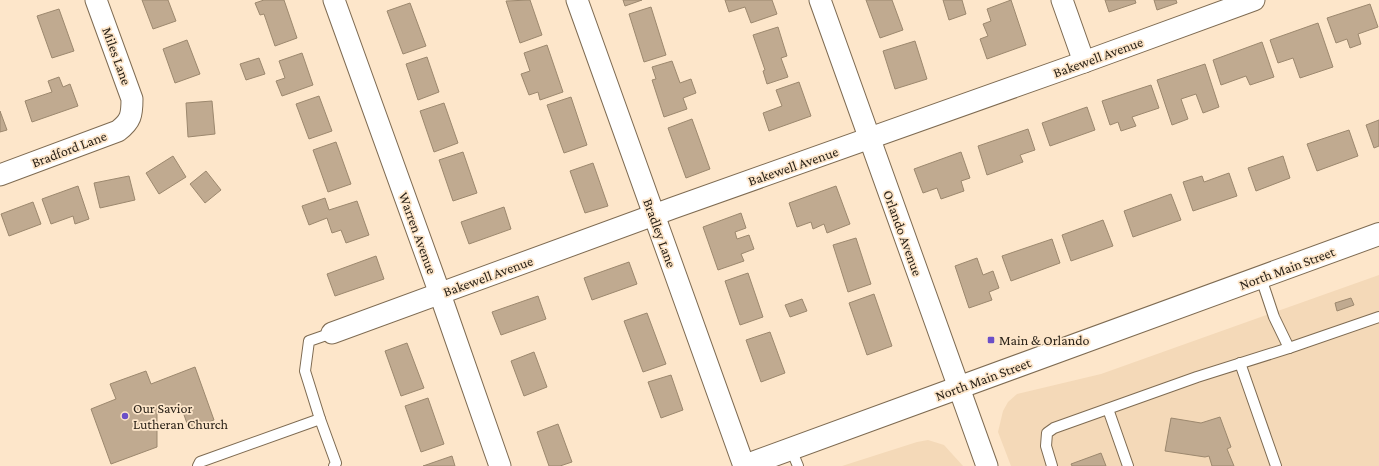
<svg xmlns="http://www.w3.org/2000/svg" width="1379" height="466" font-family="'Crimson Pro',serif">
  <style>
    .built { fill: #f4d9b8 }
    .building { fill: #c0aa90; stroke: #9c886e }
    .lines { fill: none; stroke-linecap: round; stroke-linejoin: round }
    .lane-casing { stroke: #7e6b52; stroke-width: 12 }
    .street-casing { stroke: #7e6b52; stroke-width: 23 }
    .primary-casing { stroke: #7e6b52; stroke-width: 24 }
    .lane { stroke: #fff; stroke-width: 10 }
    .street { stroke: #fff; stroke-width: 21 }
    .primary { stroke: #fff; stroke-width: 22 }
    .poi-dot { fill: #6b4fc8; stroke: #fde6ca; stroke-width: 1.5 }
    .labels { text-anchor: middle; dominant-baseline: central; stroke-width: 3.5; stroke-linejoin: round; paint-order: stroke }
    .street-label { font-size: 14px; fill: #2a2218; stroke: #fde6ca }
    .poi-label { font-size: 14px; fill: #2a2218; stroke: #fde6ca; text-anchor: start }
  </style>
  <rect width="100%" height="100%" fill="#fde6ca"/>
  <!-- built -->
  <g class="built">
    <path d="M1379 275V466H1011L998 432 1003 411 1008 402 1017 394 1101 374Z"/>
    <path d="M928 440 944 445 963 466H842L917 442Z"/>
  </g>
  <!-- building -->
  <g class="building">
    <path d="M142 0H168L176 21 153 29Z"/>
    <path d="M264 0H284L297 38 275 46 264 14 260 15 255 3Z"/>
    <path d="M530 0 542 35 520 43 506 1Z"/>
    <path d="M623 0H642L625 6Z"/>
    <path d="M725 0H772L777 14 751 23 745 7 729 12Z"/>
    <path d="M866 0H892L903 30 880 38Z"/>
    <path d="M943 0H962L966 14 949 20Z"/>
    <path d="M1011 0 1026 45 987 59 980 39 988 36 983 24 991 21 987 9Z"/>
    <path d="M1105 0H1135L1136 3 1109 12Z"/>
    <path d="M1154 0H1176L1177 3 1157 10Z"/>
    <path d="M410 3 426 46 403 54 387 11Z"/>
    <path d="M1370 4 1378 27 1358 34 1361 44 1350 48 1347 39 1336 43 1327 18Z"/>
    <path d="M651 7 666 55 644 62 629 14Z"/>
    <path d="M59 9 74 51 52 58 37 16Z"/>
    <path d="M1318 23 1333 67 1300 78 1293 58 1278 63 1270 40Z"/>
    <path d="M778 27 787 56 781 58 788 77 767 84 763 71 765 70 753 35Z"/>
    <path d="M187 40 200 74 175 83 163 49Z"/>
    <path d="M915 41 927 79 895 89 883 51Z"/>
    <path d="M1262 42 1274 77 1250 85 1246 76 1221 85 1213 60Z"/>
    <path d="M547 45 563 92 540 100 538 92 529 95 521 74 530 71 524 53Z"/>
    <path d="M302 53 313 85 282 96 276 81 285 78 279 61Z"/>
    <path d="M427 57 439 92 418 100 406 64Z"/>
    <path d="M259 58 265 74 246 80 240 64Z"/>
    <path d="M672 61 680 83 691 79 696 93 683 98 687 109 664 117 652 80 656 79 652 67Z"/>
    <path d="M1205 64 1219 107 1203 113 1196 94 1181 99 1188 119 1172 125 1157 80Z"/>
    <path d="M59 77 63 87 70 84 78 106 32 122 25 101 52 92 48 81Z"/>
    <path d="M799 82 811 116 769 131 763 113 782 106 776 90Z"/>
    <path d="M1151 85 1159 108 1132 117 1136 126 1121 131 1118 122 1110 125 1102 101Z"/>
    <path d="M319 96 332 131 309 139 296 104Z"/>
    <path d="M571 97 587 145 564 153 547 105Z"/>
    <path d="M212 101 215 134 188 137 186 103Z"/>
    <path d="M444 103 458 143 434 152 420 111Z"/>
    <path d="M1087 107 1095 130 1050 146 1042 123Z"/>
    <path d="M0 111 7 130 0 132Z"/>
    <path d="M692 119 710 169 686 178 668 128Z"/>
    <path d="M1379 120V146L1374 148 1366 125Z"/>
    <path d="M1028 129 1035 150 1020 155 1023 162 987 175 978 146Z"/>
    <path d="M1349 130 1358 156 1317 171 1307 144Z"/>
    <path d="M336 142 351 184 328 192 313 150Z"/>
    <path d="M463 152 477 193 453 201 439 160Z"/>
    <path d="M961 152 970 178 961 181 964 191 941 199 937 188 923 193 914 169Z"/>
    <path d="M173 156 186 177 159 194 146 173Z"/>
    <path d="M1283 156 1290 178 1256 191 1248 168Z"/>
    <path d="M593 163 608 206 585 213 570 171Z"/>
    <path d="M206 171 221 190 205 203 190 184Z"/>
    <path d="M1229 173 1237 196 1193 211 1183 182 1202 176 1204 182Z"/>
    <path d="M129 176 135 200 100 208 94 183Z"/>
    <path d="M78 186 89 219 75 224 73 216 51 224 42 199Z"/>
    <path d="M836 186 850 224 827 233 824 224 813 229 811 222 797 227 789 203Z"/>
    <path d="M1171 194 1181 220 1133 237 1124 211Z"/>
    <path d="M325 198 329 210 357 201 369 235 346 243 341 230 332 233 327 218 309 225 302 206Z"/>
    <path d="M33 202 41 224 9 236 1 214Z"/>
    <path d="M504 207 511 229 469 244 461 222Z"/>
    <path d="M741 213 746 228 735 232 737 239 749 235 754 249 741 254 744 261 718 270 703 227Z"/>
    <path d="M1103 220 1113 246 1071 261 1062 235Z"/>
    <path d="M856 238 871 284 848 292 833 245Z"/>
    <path d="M1052 239 1060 263 1011 281 1002 256Z"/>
    <path d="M376 256 384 279 335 296 327 274Z"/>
    <path d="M977 258 983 275 993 271 999 288 989 292 992 300 969 308 955 266Z"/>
    <path d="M629 262 637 284 592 300 584 278Z"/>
    <path d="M748 273 763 317 740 325 725 281Z"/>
    <path d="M874 294 892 346 867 355 849 303Z"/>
    <path d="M538 296 546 319 501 335 492 312Z"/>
    <path d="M1351 298 1354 305 1337 311 1335 303Z"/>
    <path d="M802 299 807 311 790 317 785 305Z"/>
    <path d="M647 313 666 364 643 372 624 321Z"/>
    <path d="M770 332 785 373 761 382 746 340Z"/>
    <path d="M407 343 424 388 401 396 385 351Z"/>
    <path d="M534 352 547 387 524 396 511 361Z"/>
    <path d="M195 367 214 420 189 429 183 412 157 408V447L111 464 91 409 116 399 110 384 146 371 151 384Z"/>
    <path d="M671 375 683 410 661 418 648 382Z"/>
    <path d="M428 398 444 444 421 452 405 406Z"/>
    <path d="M1220 417 1231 447 1227 449 1234 466H1212L1209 456 1205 457 1165 451 1171 418 1201 423Z"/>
    <path d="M558 424 572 462 560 466H549L537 432Z"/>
    <path d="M1101 453 1106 466H1072L1071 464Z"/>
    <path d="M452 456 455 466H423Z"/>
  </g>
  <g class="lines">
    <!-- lane casing -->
    <g class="lane-casing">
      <g id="lane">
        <path d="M1261 278 1274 317 1289 348"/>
        <path d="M1240 363 1276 466"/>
        <path d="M1108 409 1128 466"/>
        <path d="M320 419 336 463 334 466"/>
        <path d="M791 449 798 466"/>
        <path d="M198 466 200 462 320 419 305 371 309 341 332 333"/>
        <path d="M1052 466 1046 446 1047 433 1054 428 1197 377 1289 348 1379 317"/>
      </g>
    </g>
    <!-- street casing -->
    <g class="street-casing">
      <g id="street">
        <path d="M334 0 440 294 500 466"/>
        <path d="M577 0 744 466"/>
        <path d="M820 0 987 466"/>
        <path d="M1062 0 1084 62"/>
        <path d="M0 175 118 131C131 121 132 115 132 99L96 0"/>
        <path d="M332 333 673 208 1084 62 1254 0"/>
      </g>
    </g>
    <!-- primary casing -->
    <g class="primary-casing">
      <path id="primary" d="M744 466 1379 234"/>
    </g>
    <!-- lane -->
    <use href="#lane" class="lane"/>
    <!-- street -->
    <use href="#street" class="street"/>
    <!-- primary -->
    <use href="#primary" class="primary"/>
  </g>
  <!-- markers -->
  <g class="poi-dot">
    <rect x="987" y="336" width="8" height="8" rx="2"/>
    <circle cx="125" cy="416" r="4"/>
  </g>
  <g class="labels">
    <!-- street labels -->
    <g class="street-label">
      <text transform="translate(117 56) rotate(70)">Miles Lane</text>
      <text transform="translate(1098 57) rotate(-20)">Bakewell Avenue</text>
      <text transform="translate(69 149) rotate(-21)">Bradford Lane</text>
      <text transform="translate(793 166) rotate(-19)">Bakewell Avenue</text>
      <text transform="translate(418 233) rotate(70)">Warren Avenue</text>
      <text transform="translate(660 233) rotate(70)">Bradley Lane</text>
      <text transform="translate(903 233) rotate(70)">Orlando Avenue</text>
      <text transform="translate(1287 268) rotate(-20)">North Main Street</text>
      <text transform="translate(488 276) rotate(-20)">Bakewell Avenue</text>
      <text transform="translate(983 379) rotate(-20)">North Main Street</text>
    </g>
    <!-- poi labels -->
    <g class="poi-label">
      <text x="999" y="340">Main &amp; Orlando</text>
      <text x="133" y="408">Our Savior<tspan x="133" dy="16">Lutheran Church</tspan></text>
    </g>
  </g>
</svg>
